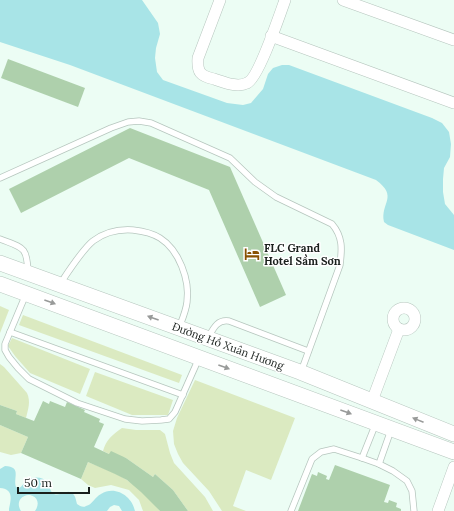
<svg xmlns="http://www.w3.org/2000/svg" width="454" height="511" font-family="Lora,serif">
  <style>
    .green { fill: #dbeac1 }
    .water { fill: #a8e4e7 }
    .building { fill: #aed0ac }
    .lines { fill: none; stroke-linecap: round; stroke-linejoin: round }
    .service-casing { stroke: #b6c6be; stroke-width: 7 }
    .minor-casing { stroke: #b6c6be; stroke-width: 12 }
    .secondary-casing { stroke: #b6c6be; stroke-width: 16 }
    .service { stroke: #fff; stroke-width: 5.5 }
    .minor { stroke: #fff; stroke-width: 11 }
    .secondary { stroke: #fff; stroke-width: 15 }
    .oneway { fill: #989a99 }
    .labels { text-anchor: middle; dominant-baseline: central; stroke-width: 3; stroke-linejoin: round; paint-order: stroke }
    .poi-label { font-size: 11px; font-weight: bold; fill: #191f1c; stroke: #fff; text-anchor: start }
    .street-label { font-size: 11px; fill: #191f1c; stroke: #fff }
  </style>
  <rect width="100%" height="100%" fill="#ecfdf4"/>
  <!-- green -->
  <g class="green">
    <path d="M0 306 9 310 0 333Z"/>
    <path d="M23 315 182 375 179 383 19 325Z"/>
    <path d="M12 338 90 369 80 394 30 373 15 356 8 346Z"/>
    <path d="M0 364 4 367 27 393C31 402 28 409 26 418L16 414 17 411 0 405Z"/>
    <path d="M95 372 173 400 168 415H132L86 396Z"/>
    <path d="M195 380 295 418 271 480 246 470 233 506 246 511H222L209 491 183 463 178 454 174 444 173 431 177 418Z"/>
    <path d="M0 425 28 437 21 453 11 455 0 452Z"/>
    <path d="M122 428 136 430H160L165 434 170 453 174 463 205 497 213 511H188L173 490 155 474 153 477 126 458 109 454 103 451C106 440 112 435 122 428Z"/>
    <path d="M88 462C97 466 106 469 114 473 132 481 148 496 160 511H143L139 500 129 490 111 485 95 488 88 485 81 479Z"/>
  </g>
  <!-- water -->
  <g class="water">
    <path d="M0 0H142L158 23 160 34 156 48 155 58 157 72 163 80 227 103 243 105 251 103 263 89 268 74 273 68 282 65H289L432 118 442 123 449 132 451 144 450 157 444 168 443 179V192L445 204 454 215V250L388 225 384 222C380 203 399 197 376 180L70 65 0 42Z"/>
    <path d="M5 466C22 467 13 477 16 487L19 488C23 486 24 482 28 480 35 476 43 477 48 483 50 487 50 492 54 494 61 497 68 487 74 495 76 498 76 501 77 504 80 506 83 508 86 506 92 505 95 497 101 494 115 485 132 496 135 511H122L119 506 114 505 110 507 107 511H35C40 504 38 497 30 495 20 495 16 503 21 511H9V509C11 500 14 489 0 488V469Z"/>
  </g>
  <!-- building -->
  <g class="building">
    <path d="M8 59 85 88 78 107 1 78Z"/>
    <path d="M130 128 230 167 286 295 260 307 209 190 129 158 21 213 9 189Z"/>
    <path d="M43 401 49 404 50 401 65 407 67 402 85 410 84 412 100 419 99 422 104 424 94 447 109 454 111 451 126 458 153 477 155 474 173 490 188 511H160L141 492 127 480 115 474 88 462 81 479 21 453 28 437 0 425V405L17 411 16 414 34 421Z"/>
    <path d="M335 465 390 485 384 502 388 503 389 500 397 503 396 507 401 509V511H298L312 474 317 476 318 472 327 476 326 479 329 480Z"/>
  </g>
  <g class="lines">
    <!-- service casing -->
    <g class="service-casing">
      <g id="service">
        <path d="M0 178 111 128 128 122 139 121 151 123 230 158 255 182 276 197 332 224C343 237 342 249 340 265L301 372"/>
        <path d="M0 239C23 248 27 246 28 272"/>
        <path d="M60 284C68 272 82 250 93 241 105 232 119 229 133 230 142 231 152 233 160 238 179 250 190 280 187 302 186 311 182 320 179 328"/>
        <path d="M26 294 5 344V350L9 357 18 368 29 379 77 403 125 419 142 421 161 420 169 419 175 412 199 358"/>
        <path d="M10 332 183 395"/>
        <path d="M208 338C213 329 217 319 229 321L308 351"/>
        <path d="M362 458 376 423"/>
        <path d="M379 464 391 430"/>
        <path d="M291 511 312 459 321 452 334 449 362 458 379 464 393 471 407 481 412 491 414 511"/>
      </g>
    </g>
    <!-- minor casing -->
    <g class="minor-casing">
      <g id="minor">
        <path d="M220 0 198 58C197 72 200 76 214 79 224 82 237 88 247 83 258 79 280 14 285 0"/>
        <path d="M343 0 454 40"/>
        <path d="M271 36 454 103"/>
        <circle cx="404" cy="319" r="11"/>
        <path d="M372 401 399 329"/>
        <path d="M438 511 454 467"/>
      </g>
    </g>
    <!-- secondary casing -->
    <g class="secondary-casing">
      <g id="secondary">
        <path d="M0 263 300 372 454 434"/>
        <path d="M0 284 454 452"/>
      </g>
    </g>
    <!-- service -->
    <use href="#service" class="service"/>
    <!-- minor -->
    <use href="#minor" class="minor"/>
    <!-- secondary -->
    <use href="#secondary" class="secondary"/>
  </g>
  <!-- one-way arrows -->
  <defs><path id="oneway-solid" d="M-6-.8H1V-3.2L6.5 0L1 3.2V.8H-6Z"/></defs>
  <g class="oneway">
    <use href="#oneway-solid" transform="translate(50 302) rotate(20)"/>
    <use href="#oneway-solid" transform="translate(153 318) rotate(-160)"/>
    <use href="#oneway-solid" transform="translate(224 367) rotate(20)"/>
    <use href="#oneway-solid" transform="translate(346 412) rotate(20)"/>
    <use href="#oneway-solid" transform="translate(418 420) rotate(-158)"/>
  </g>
  <!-- icons -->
  <defs>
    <g id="hotel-bare" transform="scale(1.2)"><path d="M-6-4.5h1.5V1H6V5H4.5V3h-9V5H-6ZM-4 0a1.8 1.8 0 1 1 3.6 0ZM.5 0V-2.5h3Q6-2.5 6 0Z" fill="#885101" stroke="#fff" stroke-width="2.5" paint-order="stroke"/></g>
  </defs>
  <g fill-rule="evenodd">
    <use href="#hotel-bare" x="252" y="254"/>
  </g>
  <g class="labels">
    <!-- poi labels -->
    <g class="poi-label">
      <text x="264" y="248">FLC Grand<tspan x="264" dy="13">Hotel Sầm Sơn</tspan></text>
    </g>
    <!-- street labels -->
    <g class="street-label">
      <text transform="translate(228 346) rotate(20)">Đường Hồ Xuân Hương</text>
    </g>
  </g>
  <!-- scale -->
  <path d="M18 487v6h71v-6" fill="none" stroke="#191f1c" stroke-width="2"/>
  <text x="24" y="487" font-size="12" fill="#191f1c" stroke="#ffffff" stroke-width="3" paint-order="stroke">50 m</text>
</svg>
